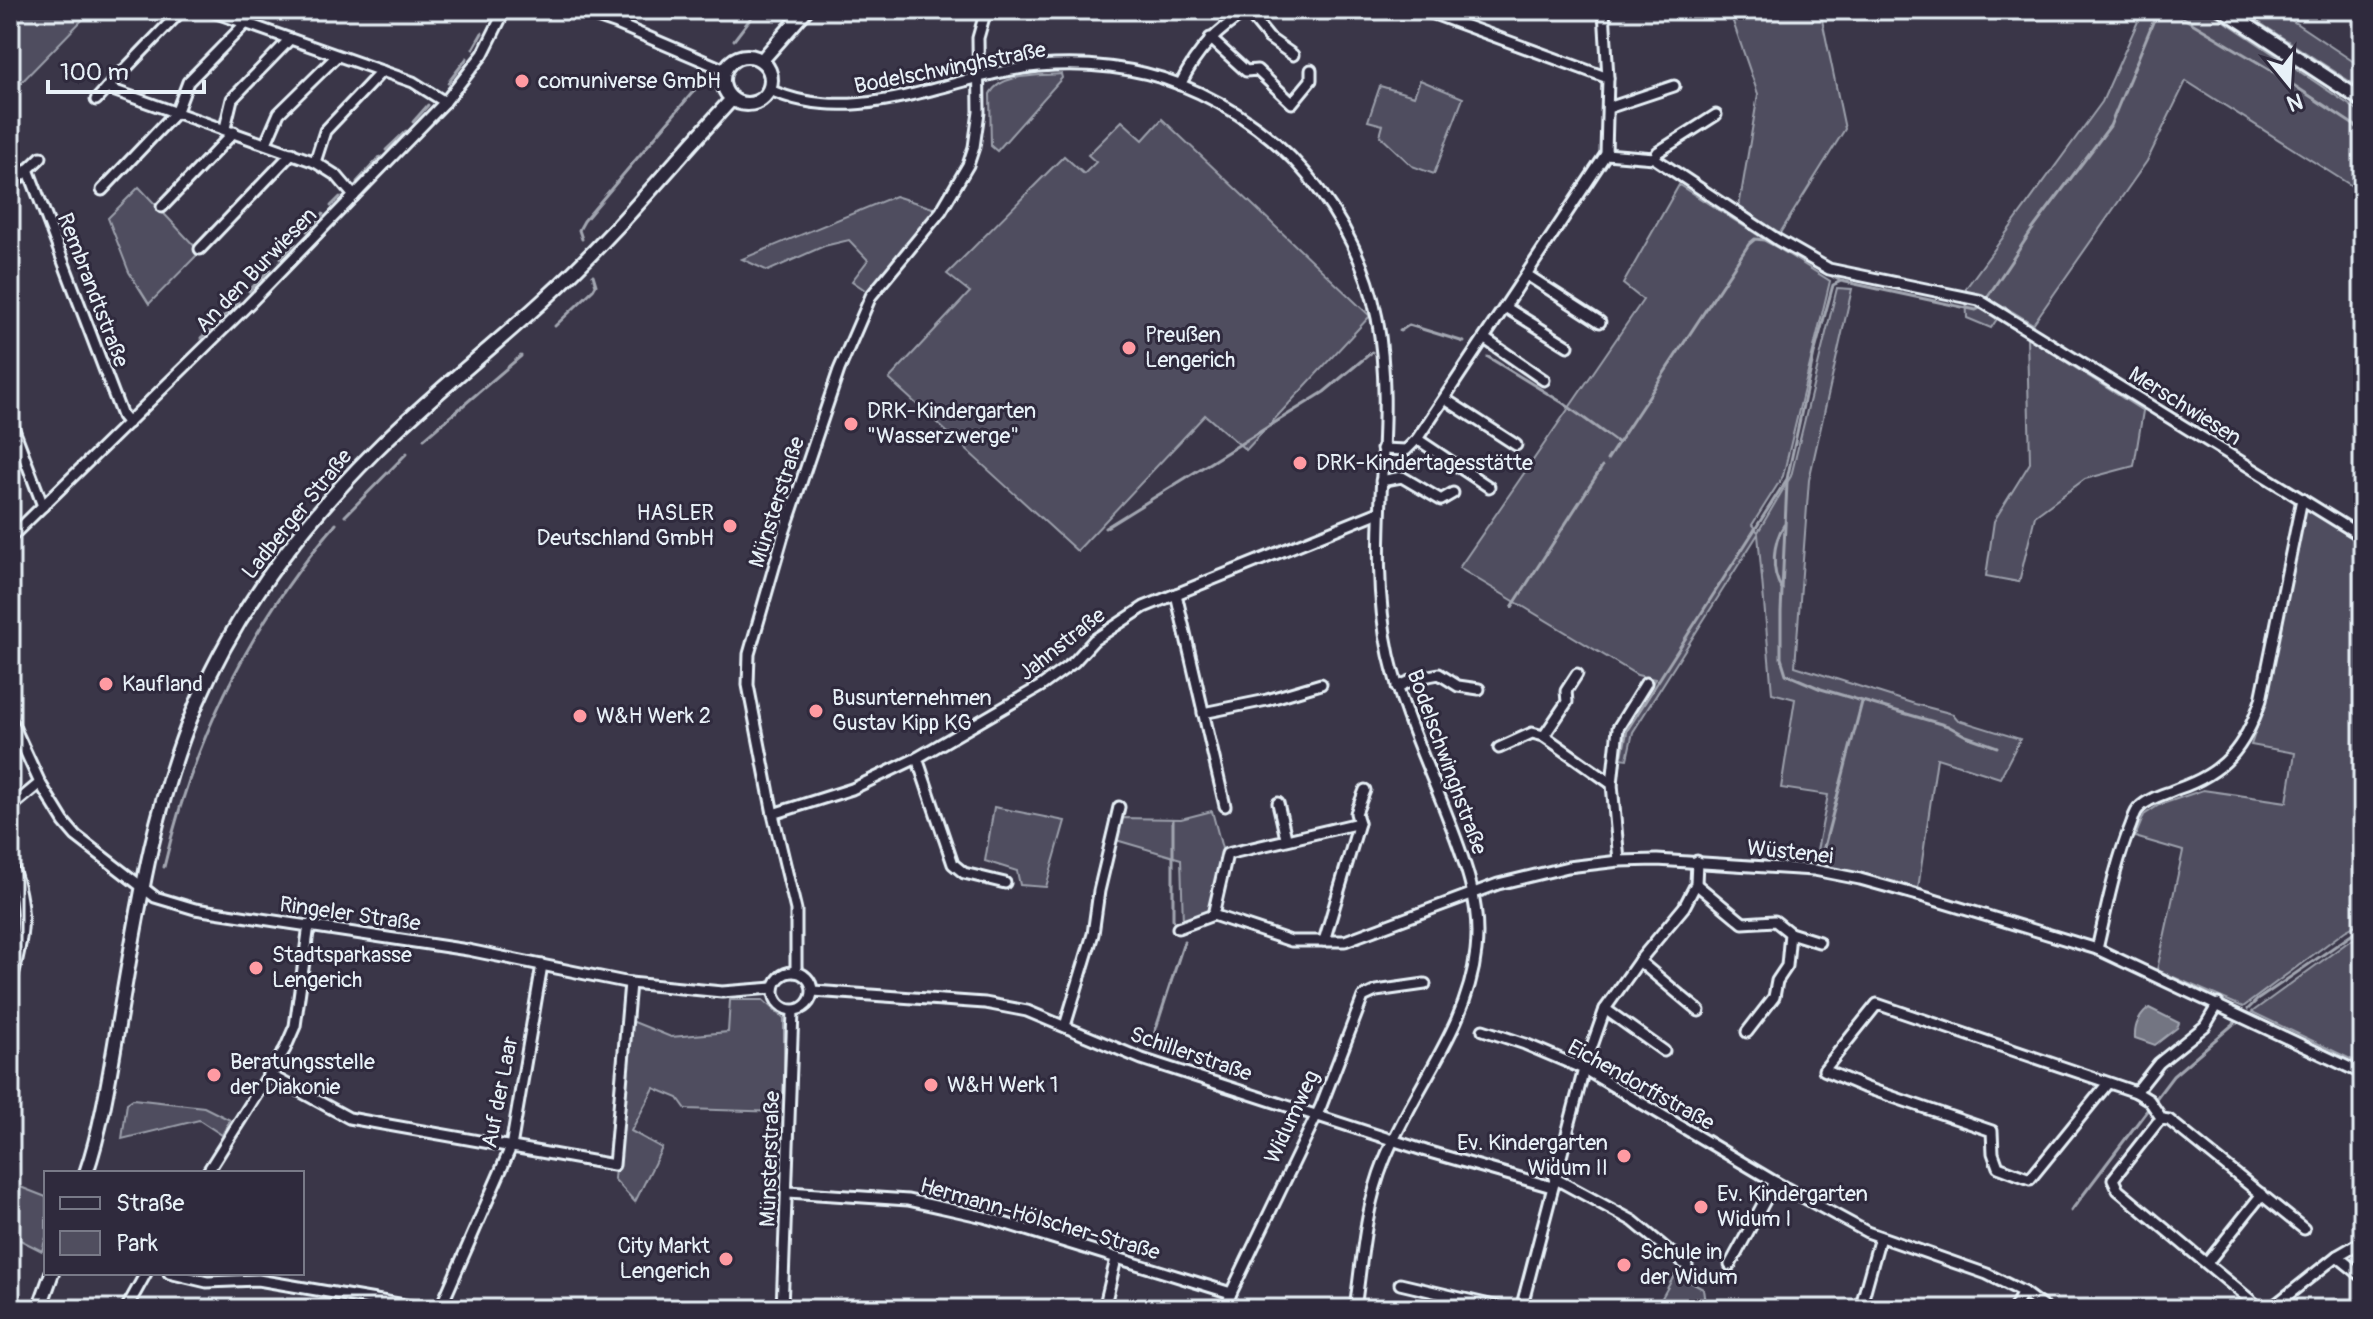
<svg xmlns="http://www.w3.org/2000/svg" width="2373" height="1319" font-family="Pangolin,sans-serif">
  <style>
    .green { fill: #504e5f; stroke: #9ca0ac; stroke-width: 2 }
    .water { fill: #737482; stroke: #a2a6b1; stroke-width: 2 }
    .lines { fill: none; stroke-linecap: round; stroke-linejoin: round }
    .stream { stroke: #a2a6b1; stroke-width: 3 }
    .street-casing { stroke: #e8f1f8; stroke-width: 15 }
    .secondary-casing { stroke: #e8f1f8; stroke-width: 18 }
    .street { stroke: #2f2a3d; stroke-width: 9 }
    .secondary { stroke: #2f2a3d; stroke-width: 12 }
    .poi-dot { fill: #ff9aa2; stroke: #2f2a3d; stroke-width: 3 }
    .labels { text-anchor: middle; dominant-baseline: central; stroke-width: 6; stroke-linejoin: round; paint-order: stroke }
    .street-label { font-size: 22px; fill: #e8f1f8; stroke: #2f2a3d }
    .poi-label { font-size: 22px; fill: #e8f1f8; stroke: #2f2a3d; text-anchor: start }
  </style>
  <rect width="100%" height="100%" fill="#3a3648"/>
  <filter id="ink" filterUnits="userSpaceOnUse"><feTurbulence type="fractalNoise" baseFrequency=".0125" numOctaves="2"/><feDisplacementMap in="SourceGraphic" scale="16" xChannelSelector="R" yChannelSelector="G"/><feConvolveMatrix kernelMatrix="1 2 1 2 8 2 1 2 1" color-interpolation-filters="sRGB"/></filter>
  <g filter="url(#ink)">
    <!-- green -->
    <g class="green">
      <path d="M10 10H92L10 94Z"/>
      <path d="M1729 10H1820L1845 129 1780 233 1739 207 1758 94Z"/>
      <path d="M2143 10H2208L2363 114V193L2186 81 2147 161 2033 324 2005 307 1991 328 1967 318 1966 288 2102 102Z"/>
      <path d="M2240 10H2276L2363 68V90Z"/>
      <path d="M1061 74 1062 78 997 151 991 146 990 94C1001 73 1040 76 1061 74Z"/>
      <path d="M1420 80 1463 98 1434 174 1412 166 1380 136 1383 125 1368 121 1380 86 1414 96Z"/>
      <path d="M1162 119 1370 316 1246 450 1205 415 1077 551 889 379 970 292 947 274 1064 156 1084 174 1096 162 1088 155 1122 121 1143 140Z"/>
      <path d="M1679 185 1830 281 1783 476 1752 525 1758 532 1791 476 1837 288 1852 289 1809 480 1795 666 1915 704 1953 714 1958 720 2020 739 2000 778 1937 758 1918 889 1814 866 1828 795 1781 788 1795 699 1772 693 1758 534 1633 732 1627 759 1620 758 1623 730 1655 679 1637 675 1459 568 1643 300 1623 284Z"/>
      <path d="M139 187 200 252 149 304 129 272 108 218Z"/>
      <path d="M895 196 936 209 868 292 852 281 868 260 849 240 824 246 768 271 742 259Z"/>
      <path d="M2027 337 2143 411 2134 466 2085 479 2035 516 2019 582 1986 576 1994 521 2030 463Z"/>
      <path d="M2305 507 2363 543V921L2345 931 2243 1007 2157 970 2183 851 2135 837 2144 815 2159 805 2203 790 2287 802 2295 753 2251 745 2264 706Z"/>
      <path d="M994 807 1065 821 1046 887 1020 885 1017 871 985 861Z"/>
      <path d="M1212 811 1224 856 1210 913 1183 923 1181 859 1116 840 1121 818 1181 819Z"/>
      <path d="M2363 935V1065L2252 1012 2348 942Z"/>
      <path d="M730 1000H763L784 1019V1112L686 1109 678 1098 654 1088 631 1131 662 1148 635 1202 614 1179 629 1020 671 1037 728 1032Z"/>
      <path d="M133 1099 204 1107 230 1120 222 1135 199 1120 122 1139 127 1103Z"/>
      <path d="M10 1183 46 1197V1237L42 1251 10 1235V1216L14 1207 10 1205Z"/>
      <path d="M1675 1274 1703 1289 1705 1303 1701 1309H1666L1658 1305Z"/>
    </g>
    <!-- water -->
    <path class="water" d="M2149 1008 2179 1023 2177 1028 2155 1045 2135 1038C2134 1025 2139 1016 2149 1008Z"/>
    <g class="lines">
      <!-- stream -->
      <g class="stream">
        <path d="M2170 10 2269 69 2363 131"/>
        <path d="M734 40 757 10"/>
        <path d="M473 49 482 33"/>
        <path d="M448 83 467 58"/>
        <path d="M413 122 428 105"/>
        <path d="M386 150 406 131"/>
        <path d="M357 182 380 157"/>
        <path d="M331 206 340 197"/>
        <path d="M307 231 323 214"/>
        <path d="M582 239 579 230 584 221 698 86"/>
        <path d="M281 258 295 243"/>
        <path d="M249 291 270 269"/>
        <path d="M220 320 239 302"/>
        <path d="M555 326 593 290 596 285 593 275"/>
        <path d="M1400 331 1409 325 1464 342"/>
        <path d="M201 338 209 331"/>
        <path d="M1488 357 1563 403 1618 443 1749 244 1755 239 1764 240 1839 280"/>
        <path d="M424 439 521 356"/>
        <path d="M1607 460 1618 443"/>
        <path d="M1787 483 1781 612V658L1786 674 1821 689 1948 726 1966 736 1997 747"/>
        <path d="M345 516 407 453"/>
        <path d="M1105 528 1324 392 1372 352"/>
        <path d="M1782 589C1770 571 1773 542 1784 525"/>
        <path d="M1512 607 1602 467"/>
        <path d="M1622 754 1627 730 1787 479 1814 354 1833 285 1841 281 1976 310 1980 308 2032 230 2110 126 2158 10"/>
        <path d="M1173 820V920"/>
        <path d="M1823 851 1862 702"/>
        <path d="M164 867C194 739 249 625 336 524"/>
        <path d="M2248 1009 2257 1000 2363 927"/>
        <path d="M1149 1050 1184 942"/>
        <path d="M2071 1211 2173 1076 2237 1021"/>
      </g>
      <!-- street casing -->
      <g class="street-casing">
        <g id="street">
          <path d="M182 10 107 88 315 162 337 176 354 196"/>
          <path d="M208 10 413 82 445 102"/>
          <path d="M576 10 617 24 725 70"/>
          <path d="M1423 10 1608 78"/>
          <path d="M1247 11 1269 38 1293 55"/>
          <path d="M1210 38 1246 71 1257 70 1292 103 1311 80V70"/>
          <path d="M1180 85C1197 50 1217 30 1249 10"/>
          <path d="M770 90C859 130 949 75 1039 66 1085 62 1136 67 1179 84 1234 106 1284 142 1319 190 1347 228 1368 271 1377 318 1398 427 1364 542 1389 655 1401 707 1423 755 1443 805 1461 852 1482 899 1476 951 1468 1028 1412 1090 1384 1161 1365 1208 1362 1260 1355 1309"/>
          <path d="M96 100 107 88"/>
          <path d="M1608 108 1674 86"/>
          <path d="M225 128 232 99 290 39"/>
          <path d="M266 143 279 113 337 56"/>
          <path d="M1606 154 1654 158 1778 240 1829 269 1979 300 2363 537"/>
          <path d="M1654 158 1658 152 1716 115"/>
          <path d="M315 162 325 131 382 71"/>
          <path d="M28 169 122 416 128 423"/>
          <path d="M10 187 41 157"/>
          <path d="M102 190 177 111 188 82 246 23"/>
          <path d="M162 207 234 132"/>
          <path d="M200 249 292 153"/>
          <path d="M1527 275 1600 322"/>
          <path d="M1505 307 1568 346"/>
          <path d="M1485 339 1544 380"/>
          <path d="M1445 399 1516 445"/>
          <path d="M10 419 43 506"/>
          <path d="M1417 439 1489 487"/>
          <path d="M1382 449 1406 450 1417 439 1606 154 1608 78 1604 10"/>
          <path d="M1381 481 1402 477 1441 500 1453 493"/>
          <path d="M10 538 248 305 445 102 483 54 505 10"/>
          <path d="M1176 594 1225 806"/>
          <path d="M1397 687 1418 678 1439 674 1458 686 1479 689"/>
          <path d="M1203 713 1267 700 1321 684"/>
          <path d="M10 718 40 783 64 822 76 836 155 897 195 909 468 950 630 983 722 992 774 988"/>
          <path d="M1544 736 1567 702 1566 691 1577 674"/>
          <path d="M1499 748 1532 733 1544 736 1612 784 1619 861"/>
          <path d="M917 758 953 864 964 873 1005 883"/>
          <path d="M1612 784 1618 728 1646 683"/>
          <path d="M1278 803 1286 838"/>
          <path d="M10 808 40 783"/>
          <path d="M773 814 852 789 917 758 1041 686 1074 662 1094 640 1144 607 1379 512"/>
          <path d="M1359 823 1356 813 1365 790"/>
          <path d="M10 861C29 908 24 938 10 986"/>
          <path d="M1696 884 1743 923 1775 921 1790 933 1787 966 1777 981 1774 997 1747 1032"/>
          <path d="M1213 915 1227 854 1359 823 1324 941"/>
          <path d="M1178 928 1213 915 1291 941H1345L1498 884 1568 867 1619 861 1657 860 1814 870 1860 879 1921 896 2097 949 2363 1074"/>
          <path d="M1790 933 1819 942"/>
          <path d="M2097 949C2107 907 2115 864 2131 825 2133 820 2135 811 2139 808 2148 798 2166 794 2177 789 2225 773 2245 747 2261 700L2302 499"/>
          <path d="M1639 961 1699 1011"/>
          <circle cx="793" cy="991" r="19"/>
          <path d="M796 972V910L773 814 748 685 749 654 783 536 839 370 871 296 941 211 968 165 974 147 979 112 978 38 986 10"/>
          <path d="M813 991 985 1003 1027 1011 1142 1059 1426 1151 1552 1187"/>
          <path d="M1605 1009 1664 1051"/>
          <path d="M1065 1026 1093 934 1099 891 1119 807"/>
          <path d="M1483 1030 1525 1044 1584 1069 1775 1182 1867 1232 1987 1274 2023 1292 2046 1309"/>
          <path d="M268 1074 349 1118 614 1165 630 983"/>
          <path d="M2108 1083 2030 1179 1998 1167 1993 1153 1992 1131 1864 1087 1824 1070 1877 1004 2136 1092 2149 1100 2162 1119"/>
          <path d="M2136 1092 2159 1063 2205 1026 2218 1004"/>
          <path d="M207 1173 285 1049 295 1026 309 925"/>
          <path d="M1554 1178 1633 1221 1687 1266"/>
          <path d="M788 1192 908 1200 984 1217 1231 1293"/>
          <path d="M2337 1256 2363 1277"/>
          <path d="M2207 1263 2262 1194"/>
          <path d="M1730 1265 1775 1182"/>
          <path d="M169 1273 207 1282 258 1280 428 1309"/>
          <path d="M1400 1284 1507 1309"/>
          <path d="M126 1309 146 1273"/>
          <path d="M440 1309 511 1147 542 965"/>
          <path d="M782 1309 793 1011"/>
          <path d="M1104 1309 1116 1259"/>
          <path d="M1226 1309 1231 1293 1321 1106 1363 997 1376 991 1425 984"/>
          <path d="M1521 1309 1584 1069 1605 1009 1639 961 1684 907 1696 884 1697 861"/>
          <path d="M1860 1309 1880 1237"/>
          <path d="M2014 1309 2023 1292"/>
          <path d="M2261 1309 2118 1190 2113 1179 2157 1123 2162 1119 2169 1120 2304 1229"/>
          <path d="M2270 1309 2337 1256 2363 1241"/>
        </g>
      </g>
      <!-- secondary casing -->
      <g class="secondary-casing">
        <g id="secondary">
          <path d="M2224 10 2363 101"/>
          <circle cx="747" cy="80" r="24"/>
          <path d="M762 60 806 10"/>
          <path d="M86 1173C103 1124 111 1065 120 1014 138 908 154 804 196 705 237 609 302 524 375 451 429 397 490 350 545 299 613 237 670 166 732 99"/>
          <path d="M39 1309 52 1273"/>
        </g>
      </g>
      <!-- street -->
      <use href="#street" class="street"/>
      <!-- secondary -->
      <use href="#secondary" class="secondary"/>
    </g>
  </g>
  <!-- markers -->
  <g class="poi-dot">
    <circle cx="522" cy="81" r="8"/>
    <circle cx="1129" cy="348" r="8"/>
    <circle cx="851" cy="424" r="8"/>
    <circle cx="1300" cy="463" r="8"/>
    <circle cx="730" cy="526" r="8"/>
    <circle cx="106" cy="684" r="8"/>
    <circle cx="816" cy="711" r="8"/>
    <circle cx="580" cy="716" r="8"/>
    <circle cx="256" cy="968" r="8"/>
    <circle cx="214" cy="1075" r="8"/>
    <circle cx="931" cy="1085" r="8"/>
    <circle cx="1624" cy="1156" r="8"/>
    <circle cx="1701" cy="1207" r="8"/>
    <circle cx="726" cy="1259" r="8"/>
    <circle cx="1624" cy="1265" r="8"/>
  </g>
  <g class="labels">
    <!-- street labels -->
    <g class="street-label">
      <text transform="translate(950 68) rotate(-11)">Bodelschwinghstraße</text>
      <text transform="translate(256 270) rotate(-46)">An den Burwiesen</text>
      <text transform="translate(93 290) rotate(69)">Rembrandtstraße</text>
      <text transform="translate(2185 406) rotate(32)">Merschwiesen</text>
      <text transform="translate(777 502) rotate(-72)">Münsterstraße</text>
      <text transform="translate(297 514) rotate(-51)">Ladberger Straße</text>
      <text transform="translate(1062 644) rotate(-38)">Jahnstraße</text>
      <text transform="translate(1447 762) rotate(70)">Bodelschwinghstraße</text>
      <text transform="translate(1790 852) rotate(6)">Wüstenei</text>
      <text transform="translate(350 914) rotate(8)">Ringeler Straße</text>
      <text transform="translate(1191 1054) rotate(19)">Schillerstraße</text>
      <text transform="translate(1641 1085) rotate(29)">Eichendorffstraße</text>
      <text transform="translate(500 1092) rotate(-79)">Auf der Laar</text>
      <text transform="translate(1292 1117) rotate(-65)">Widumweg</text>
      <text transform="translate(770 1159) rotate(-88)">Münsterstraße</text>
      <text transform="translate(1040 1219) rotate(16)">Hermann-Hölscher-Straße</text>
    </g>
    <!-- poi labels -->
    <g class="poi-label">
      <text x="538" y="81">comuniverse GmbH</text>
      <text x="1145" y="335">Preußen<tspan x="1145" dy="25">Lengerich</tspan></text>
      <text x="867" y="411">DRK-Kindergarten<tspan x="867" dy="25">"Wasserzwerge"</tspan></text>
      <text x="1316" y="463">DRK-Kindertagesstätte</text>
      <text x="714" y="513" text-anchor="end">HASLER<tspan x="714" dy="25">Deutschland GmbH</tspan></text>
      <text x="122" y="684">Kaufland</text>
      <text x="832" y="698">Busunternehmen<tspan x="832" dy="25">Gustav Kipp KG</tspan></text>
      <text x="596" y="716">W&amp;H Werk 2</text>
      <text x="272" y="955">Stadtsparkasse<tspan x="272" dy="25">Lengerich</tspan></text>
      <text x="230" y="1062">Beratungsstelle<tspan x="230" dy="25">der Diakonie</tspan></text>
      <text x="947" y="1085">W&amp;H Werk 1</text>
      <text x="1608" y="1143" text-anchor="end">Ev. Kindergarten<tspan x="1608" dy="25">Widum II</tspan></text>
      <text x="1717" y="1194">Ev. Kindergarten<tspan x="1717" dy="25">Widum I</tspan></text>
      <text x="710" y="1246" text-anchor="end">City Markt<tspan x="710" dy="25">Lengerich</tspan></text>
      <text x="1640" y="1252">Schule in<tspan x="1640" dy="25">der Widum</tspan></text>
    </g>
  </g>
  <!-- margin -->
  <rect width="2373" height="1319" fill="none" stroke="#2f2a3d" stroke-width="40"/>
  <rect x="20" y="20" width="2333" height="1279" fill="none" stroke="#e8f1f8" stroke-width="3" filter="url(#ink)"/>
  <!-- legend -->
  <rect x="44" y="1171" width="260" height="104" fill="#2f2a3d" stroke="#797a88" stroke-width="2"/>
  <rect x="60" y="1197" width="40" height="12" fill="#2f2a3d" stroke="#797a88" stroke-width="2"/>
  <text x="116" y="1211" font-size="24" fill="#e8f1f8">Straße</text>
  <rect x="60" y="1231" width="40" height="24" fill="#504e5f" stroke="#797a88" stroke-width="2"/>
  <text x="116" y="1251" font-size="24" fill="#e8f1f8">Park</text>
  <!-- north arrow -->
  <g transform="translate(2289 84) rotate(162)" stroke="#2f2a3d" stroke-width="6" paint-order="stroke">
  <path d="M0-6L14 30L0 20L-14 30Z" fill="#e8f1f8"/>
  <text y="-12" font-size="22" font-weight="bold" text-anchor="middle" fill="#e8f1f8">N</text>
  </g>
  <!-- scale -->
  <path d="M48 80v12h156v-12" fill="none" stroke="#e8f1f8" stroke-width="4"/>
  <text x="60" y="80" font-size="24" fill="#e8f1f8" stroke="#2f2a3d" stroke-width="6" paint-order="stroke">100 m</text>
</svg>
